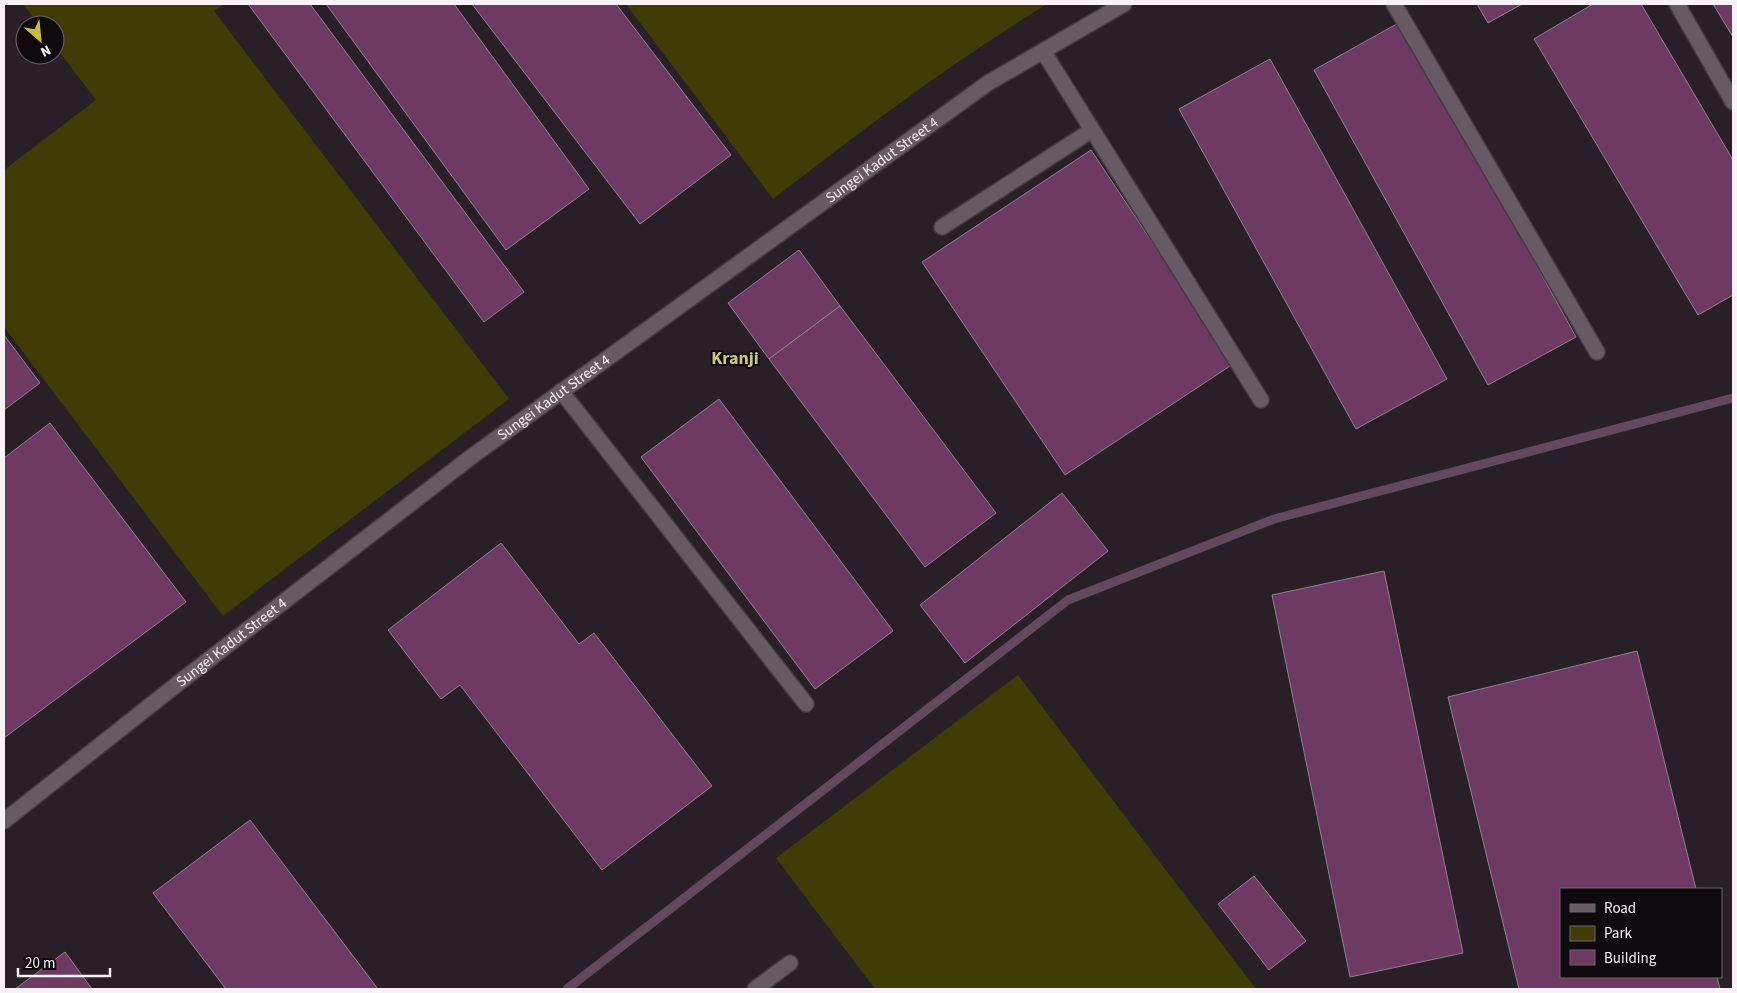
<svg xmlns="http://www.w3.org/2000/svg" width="1737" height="993" font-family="'Source Sans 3',sans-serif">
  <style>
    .green { fill: #413c05 }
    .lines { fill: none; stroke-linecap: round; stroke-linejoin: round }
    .stream { stroke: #63495e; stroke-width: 9 }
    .building { fill: #6e3962; stroke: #8f828b }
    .minor-casing { stroke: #443b42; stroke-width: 18 }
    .minor { stroke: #675b63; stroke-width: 15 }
    .labels { text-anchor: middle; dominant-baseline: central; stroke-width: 4; stroke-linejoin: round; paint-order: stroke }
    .street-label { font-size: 15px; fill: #f8f1f6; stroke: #0f0a0d }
    .quarter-label { font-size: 18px; font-weight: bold; fill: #ccc779; stroke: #0f0a0d }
  </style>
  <rect width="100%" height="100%" fill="#291f26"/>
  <!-- green -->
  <g class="green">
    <path d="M23 4H224L214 11 509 399 223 616 4 327V170L96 100 55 46V25H39Z"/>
    <path d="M626 4H1047C951 63 862 130 773 199Z"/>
    <path d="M1018 675 1256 989H875L776 858Z"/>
  </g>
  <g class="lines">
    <!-- stream -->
    <path class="stream" d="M567 989 1068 600 1274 519 1733 398"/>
  </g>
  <!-- building -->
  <g class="building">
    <path d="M248 4H310L524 292 484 322Z"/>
    <path d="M326 4H454L589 189 506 250Z"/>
    <path d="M472 4H616L731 155 640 224Z"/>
    <path d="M1477 4H1522L1488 23Z"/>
    <path d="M1593 4H1641L1733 160V295L1698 315 1534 39Z"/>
    <path d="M1713 4H1733V37Z"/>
    <path d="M1402 21 1576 337 1488 385 1314 70Z"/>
    <path d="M1270 59 1447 379 1356 429 1179 109Z"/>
    <path d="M1091 150 1233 364 1065 475 922 262Z"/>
    <path d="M799 250 840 306 769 359 728 303Z"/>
    <path d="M840 306 996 513 925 567 769 359Z"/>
    <path d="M4 335 40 383 4 410Z"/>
    <path d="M719 399 893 631 815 689 641 457Z"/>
    <path d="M50 423 186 602 4 738V458Z"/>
    <path d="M1062 493 1108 551 965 663 920 605Z"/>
    <path d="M501 543 579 644 594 633 712 786 602 870 460 685 441 699 388 630Z"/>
    <path d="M1384 571 1463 953 1350 977 1272 595Z"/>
    <path d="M1637 651 1696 889H1561V977H1717L1720 989H1519L1448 697Z"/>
    <path d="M250 820 378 989H226L153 893Z"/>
    <path d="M1254 876 1306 941 1269 970 1218 904Z"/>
    <path d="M65 952 92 989H15Z"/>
  </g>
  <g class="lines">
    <!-- minor casing -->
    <g class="minor-casing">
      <g id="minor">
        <path d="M1394 4 1597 352"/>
        <path d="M1677 4 1733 102"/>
        <path d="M1043 51 1261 400"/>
        <path d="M942 227 1092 130"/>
        <path d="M561 391 806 704"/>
        <path id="s1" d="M4 821 185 678 471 457 988 83 1124 4"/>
        <path d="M755 989 790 963"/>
      </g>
    </g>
    <!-- minor -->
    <use href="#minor" class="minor"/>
  </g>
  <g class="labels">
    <!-- street labels -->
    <g class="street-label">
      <text stroke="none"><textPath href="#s1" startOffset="1099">Sungei Kadut Street 4</textPath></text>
      <text stroke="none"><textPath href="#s1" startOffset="694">Sungei Kadut Street 4</textPath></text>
      <text stroke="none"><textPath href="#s1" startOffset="289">Sungei Kadut Street 4</textPath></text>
    </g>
    <!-- quarter labels -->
    <g class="quarter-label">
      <text x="735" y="358">Kranji</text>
    </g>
  </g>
  <!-- border -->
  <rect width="1737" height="993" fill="none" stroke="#f8f1f6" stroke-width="10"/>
  <!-- legend -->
  <rect x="1560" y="888" width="162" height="90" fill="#0f0a0d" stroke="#6c666a"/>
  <rect x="1570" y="904" width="25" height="8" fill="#675b63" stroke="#6c666a"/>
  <text x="1604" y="913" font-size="15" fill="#f8f1f6">Road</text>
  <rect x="1570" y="926" width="25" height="15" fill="#413c05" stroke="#6c666a"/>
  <text x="1604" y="938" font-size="15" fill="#f8f1f6">Park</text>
  <rect x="1570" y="950" width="25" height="15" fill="#6e3962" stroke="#6c666a"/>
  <text x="1604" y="963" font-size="15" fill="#f8f1f6">Building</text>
  <!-- north arrow -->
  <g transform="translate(40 40) rotate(153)"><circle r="24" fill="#0f0a0d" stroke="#6c666a"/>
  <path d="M0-4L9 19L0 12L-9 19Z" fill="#c6bc3c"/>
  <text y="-8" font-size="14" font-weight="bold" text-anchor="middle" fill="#f8f1f6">N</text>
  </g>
  <!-- scale -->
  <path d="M18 968v8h92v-8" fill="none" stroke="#f8f1f6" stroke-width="2.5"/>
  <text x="25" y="968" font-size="15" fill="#f8f1f6" stroke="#0f0a0d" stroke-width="4" paint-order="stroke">20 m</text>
</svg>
